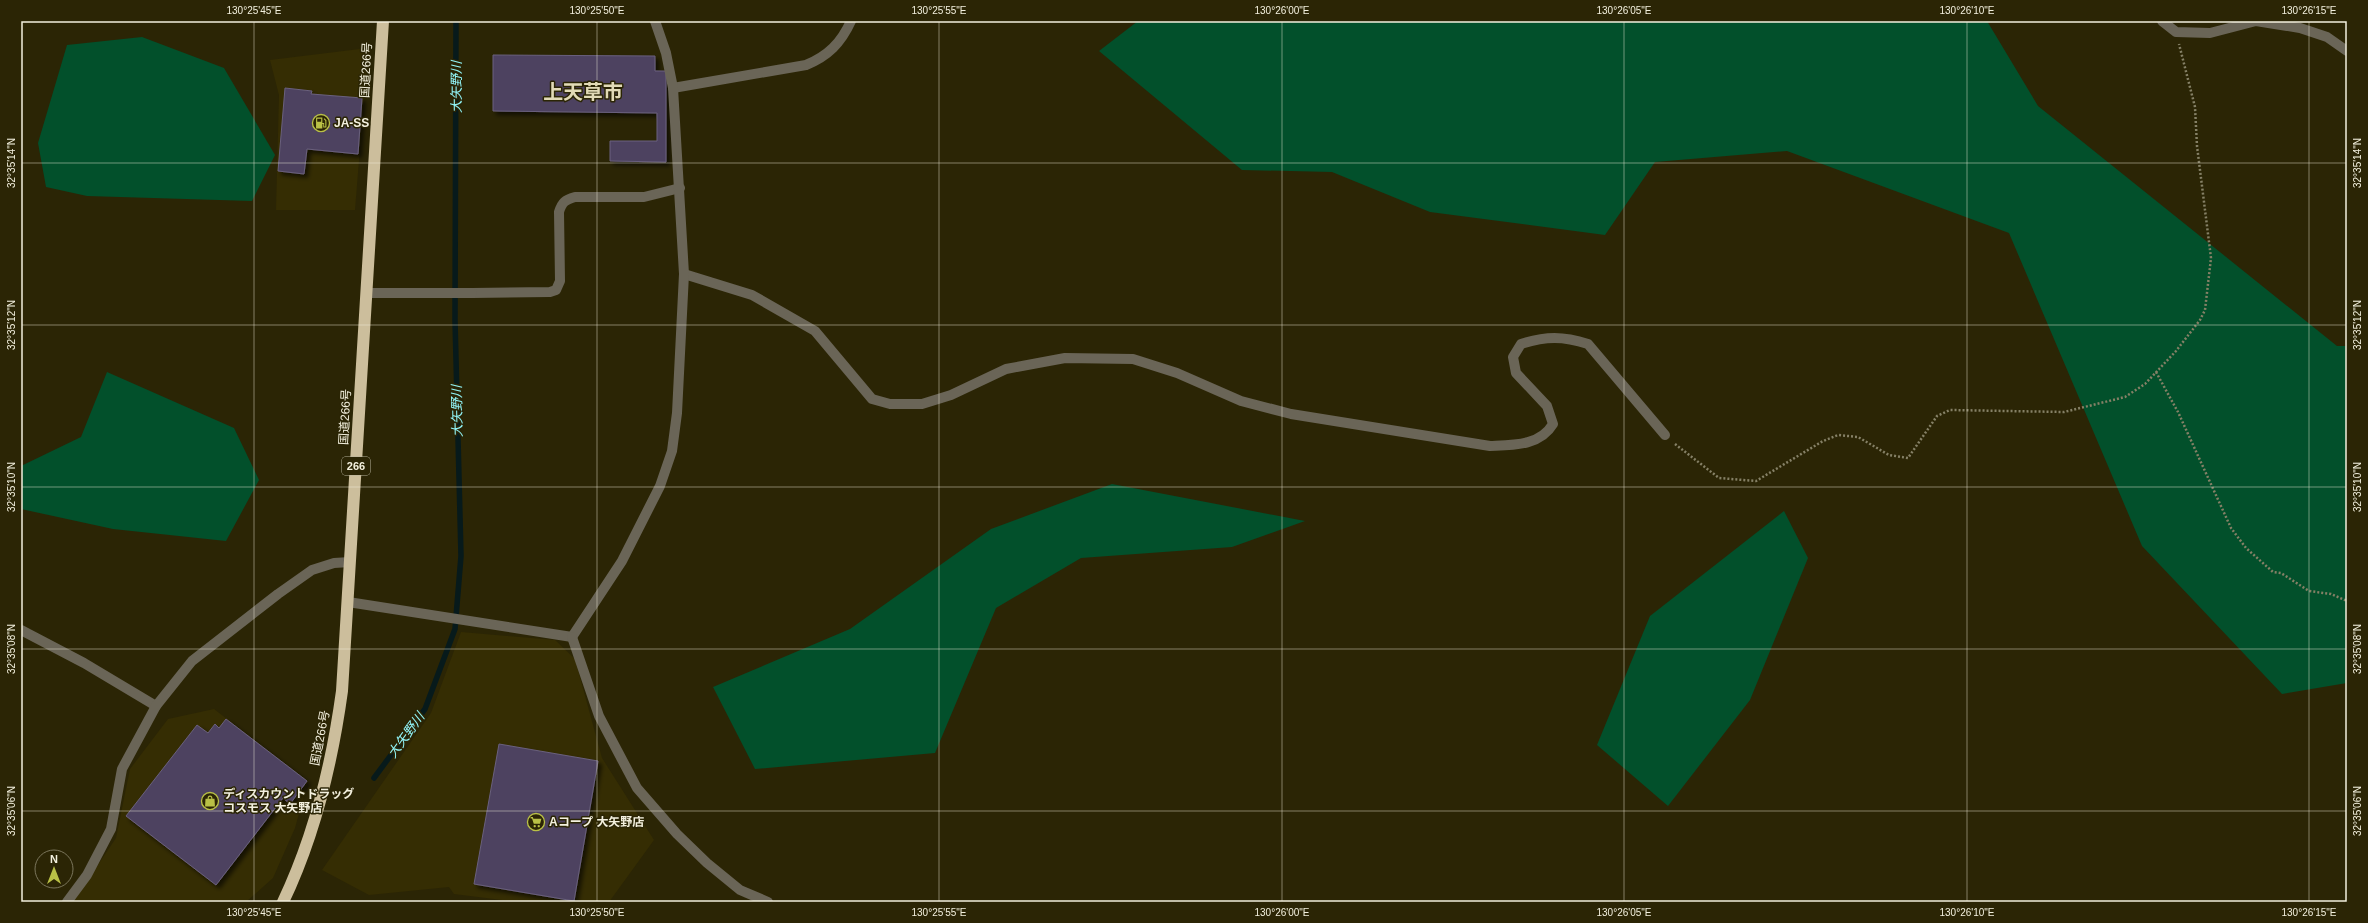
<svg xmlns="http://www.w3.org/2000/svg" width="2368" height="923" font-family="Helvetica,'Noto Sans JP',sans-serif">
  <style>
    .built { fill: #352d03 }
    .green { fill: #02502b }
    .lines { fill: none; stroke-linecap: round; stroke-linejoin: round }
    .stream { stroke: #071a1b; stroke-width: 5.5 }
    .building { fill: #4d4360; stroke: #6a607e; filter: url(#shadow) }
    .path { stroke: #858066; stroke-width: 2.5; stroke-dasharray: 2 2; stroke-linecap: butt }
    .lane { stroke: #6a6557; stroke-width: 10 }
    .street { stroke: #6a6557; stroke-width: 10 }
    .highway { stroke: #ccbe9c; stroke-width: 12 }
    .ticks { fill: none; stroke: #f3f0de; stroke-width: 1; stroke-opacity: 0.45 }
    .labels { text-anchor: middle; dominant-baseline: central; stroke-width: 3; stroke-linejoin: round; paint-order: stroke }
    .shield { fill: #2b2505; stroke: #b7b39d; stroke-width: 1 }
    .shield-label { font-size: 11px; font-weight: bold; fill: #f3f0de }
    .street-label { font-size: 12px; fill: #f3f0de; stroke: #2b2505 }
    .poi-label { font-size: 12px; font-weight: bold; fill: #f3f0de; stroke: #2b2505; text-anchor: start }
    .water-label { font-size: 13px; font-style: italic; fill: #93f8fc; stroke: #2b2505 }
    .town-label { font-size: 20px; font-weight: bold; fill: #e1dab6; stroke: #2b2505 }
    .neatline { fill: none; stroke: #f3f0de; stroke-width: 1.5 }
    .ticks-label { font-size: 10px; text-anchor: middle; fill: #f3f0de }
  </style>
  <defs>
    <filter id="shadow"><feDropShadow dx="3.5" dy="3.5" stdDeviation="2" flood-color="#0009"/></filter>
  </defs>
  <rect width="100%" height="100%" fill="#2b2505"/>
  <!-- built -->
  <g class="built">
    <path d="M368 48 355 210H276L279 95 270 60Z"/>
    <path d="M461 632 555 640 575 659 602 758 654 840 609 902H518L454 894 449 887 369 895 322 870 431 713Z"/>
    <path d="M214 709 308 781 295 828 273 878 246 902H73L116 838 130 769 168 719Z"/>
  </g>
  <!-- green -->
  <g class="green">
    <path d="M1138 21H1987L2038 106 2337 346H2347V683L2282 694 2142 546 2009 233 1787 151 1655 162 1605 235 1430 212 1332 172 1242 170 1099 51Z"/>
    <path d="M142 37 224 68 275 155 252 201 87 196 46 187 38 143 67 45Z"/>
    <path d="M107 372 234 428 259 480 226 541 113 529 21 509V466L81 437Z"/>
    <path d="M1112 484 1305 521 1232 547 1081 558 996 608 935 753 755 769 713 687 850 629 991 529Z"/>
    <path d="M1784 511 1808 558 1750 700 1668 806 1597 745 1650 616Z"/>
  </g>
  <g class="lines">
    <!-- stream -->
    <path class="stream" d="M374 778 425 709 455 629 461 556 455 320 456 21"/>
  </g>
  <!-- building -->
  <g class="building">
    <path d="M493 55 655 56V71H666V162L610 161V141H657V113L493 111Z"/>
    <path d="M285 88 312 91 311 94 362 98 358 154 307 149 304 174 278 171Z"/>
    <path d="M226 719 307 781 290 804 283 798 216 885 126 816 197 725 208 733 215 724 219 728Z"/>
    <path d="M499 744 598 761 574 901 474 884Z"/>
  </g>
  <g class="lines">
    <!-- path -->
    <g class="path">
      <path d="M2156 372 2178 412 2231 528 2246 548 2273 572 2281 573 2309 591 2331 594 2347 601"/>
      <path d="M1675 444 1719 478 1756 481 1823 441 1838 435 1858 437 1889 455 1908 458 1937 416 1950 410 2064 412 2125 397 2145 384 2176 351 2200 320 2205 310 2211 258 2197 146 2195 107 2179 44"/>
    </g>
    <!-- lane -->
    <path class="lane" d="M472 293 550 292 556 290 560 281 559 212C562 202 565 200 575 197H644L680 188"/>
    <!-- street -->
    <g class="street">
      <path d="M2162 21 2176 32 2210 33 2256 21 2300 28 2327 37 2347 51"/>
      <path d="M673 88 806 65C828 56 841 43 851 21"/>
      <path d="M684 274 752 295 815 331 872 399 890 404H922L951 395 1006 369 1065 358 1133 359 1177 373 1241 401 1291 414 1490 446C1513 445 1540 446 1553 424L1547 406 1516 373 1513 357 1521 344C1546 336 1563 336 1588 344L1665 435"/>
      <path d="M367 293H472"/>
      <path d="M348 602 572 637"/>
      <path d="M21 630 84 663 156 706"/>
      <path d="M572 637 622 561 660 486 672 451 677 413 684 274 673 88 666 53 655 21"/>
      <path d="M572 637 599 716 637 788 677 834 707 863 740 890 768 902"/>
      <path d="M67 902 87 875 111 829 122 769 156 706 192 661 278 594 312 570 334 563 350 562"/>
    </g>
    <!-- highway -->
    <path class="highway" d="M283 902C315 835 332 764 342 691L383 21"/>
  </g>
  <!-- ticks -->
  <path class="ticks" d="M254 21V902M597 21V902M939 21V902M1282 21V902M1624 21V902M1967 21V902M2309 21V902M21 163H2347M21 325H2347M21 487H2347M21 649H2347M21 811H2347"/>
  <!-- icons -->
  <defs>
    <g id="fuel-ring" transform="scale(0.9)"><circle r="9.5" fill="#2b2505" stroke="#b9c046" stroke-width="1.5"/><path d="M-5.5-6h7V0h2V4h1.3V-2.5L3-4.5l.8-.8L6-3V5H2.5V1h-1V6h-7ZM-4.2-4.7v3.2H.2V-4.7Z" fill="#b9c046"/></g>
    <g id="shop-ring" transform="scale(0.9)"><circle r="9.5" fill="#2b2505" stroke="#b9c046" stroke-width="1.5"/><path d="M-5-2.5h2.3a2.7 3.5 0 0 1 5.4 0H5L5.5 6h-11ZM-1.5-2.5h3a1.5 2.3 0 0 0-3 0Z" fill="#b9c046"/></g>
    <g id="supermarket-ring" transform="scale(0.9)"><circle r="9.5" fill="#2b2505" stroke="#b9c046" stroke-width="1.5"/><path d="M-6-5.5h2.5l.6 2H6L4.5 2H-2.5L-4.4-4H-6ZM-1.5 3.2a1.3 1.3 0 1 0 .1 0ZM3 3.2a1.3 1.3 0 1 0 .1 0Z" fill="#b9c046"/></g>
  </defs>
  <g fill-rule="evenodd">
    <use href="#fuel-ring" x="321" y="123"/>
    <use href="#shop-ring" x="210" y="801"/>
    <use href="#supermarket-ring" x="536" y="822"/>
  </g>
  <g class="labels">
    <!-- shield labels -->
    <rect class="shield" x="342" y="457" width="28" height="18" rx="3"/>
    <g class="shield-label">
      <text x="356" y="466">266</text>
    </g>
    <!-- street labels -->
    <g class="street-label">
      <text transform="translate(366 70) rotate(-87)">国道266号</text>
      <text transform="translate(345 417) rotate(-87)">国道266号</text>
      <text transform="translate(320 738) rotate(-79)">国道266号</text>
    </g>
    <!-- poi labels -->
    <g class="poi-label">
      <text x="334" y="123">JA-SS</text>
      <text x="223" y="794">ディスカウントドラッグ<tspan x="223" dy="14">コスモス 大矢野店</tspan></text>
      <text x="549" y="822">Aコープ 大矢野店</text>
    </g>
    <!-- water labels -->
    <g class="water-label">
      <text transform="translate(456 87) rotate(-90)">大矢野川</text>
      <text transform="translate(457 411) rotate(-91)">大矢野川</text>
      <text transform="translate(406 735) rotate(-54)">大矢野川</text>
    </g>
    <!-- town labels -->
    <g class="town-label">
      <text x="583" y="92">上天草市</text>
    </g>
  </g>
  <!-- border -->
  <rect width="2368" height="923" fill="none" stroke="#2b2505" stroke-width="44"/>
  <!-- north arrow -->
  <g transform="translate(54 869)"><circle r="19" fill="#2b2505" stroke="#7b765c"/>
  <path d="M0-3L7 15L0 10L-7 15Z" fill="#b9c046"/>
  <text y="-6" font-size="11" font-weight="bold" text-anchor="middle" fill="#f3f0de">N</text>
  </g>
  <rect x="22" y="22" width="2324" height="879" class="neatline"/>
  <g class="ticks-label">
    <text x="254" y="14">130°25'45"E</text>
    <text x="597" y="14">130°25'50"E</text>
    <text x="939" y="14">130°25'55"E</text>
    <text x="1282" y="14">130°26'00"E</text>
    <text x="1624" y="14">130°26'05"E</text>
    <text x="1967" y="14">130°26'10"E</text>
    <text x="2309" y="14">130°26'15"E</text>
    <text transform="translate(11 163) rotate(-90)" y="4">32°35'14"N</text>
    <text transform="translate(2357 163) rotate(-90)" y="4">32°35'14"N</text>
    <text transform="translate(11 325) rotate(-90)" y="4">32°35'12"N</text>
    <text transform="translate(2357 325) rotate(-90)" y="4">32°35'12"N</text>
    <text transform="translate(11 487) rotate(-90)" y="4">32°35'10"N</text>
    <text transform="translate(2357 487) rotate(-90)" y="4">32°35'10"N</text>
    <text transform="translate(11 649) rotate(-90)" y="4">32°35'08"N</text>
    <text transform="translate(2357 649) rotate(-90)" y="4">32°35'08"N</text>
    <text transform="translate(11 811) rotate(-90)" y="4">32°35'06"N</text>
    <text transform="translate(2357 811) rotate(-90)" y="4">32°35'06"N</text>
    <text x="254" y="916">130°25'45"E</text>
    <text x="597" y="916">130°25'50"E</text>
    <text x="939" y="916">130°25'55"E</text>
    <text x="1282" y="916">130°26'00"E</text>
    <text x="1624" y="916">130°26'05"E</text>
    <text x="1967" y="916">130°26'10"E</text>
    <text x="2309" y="916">130°26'15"E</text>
  </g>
</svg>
